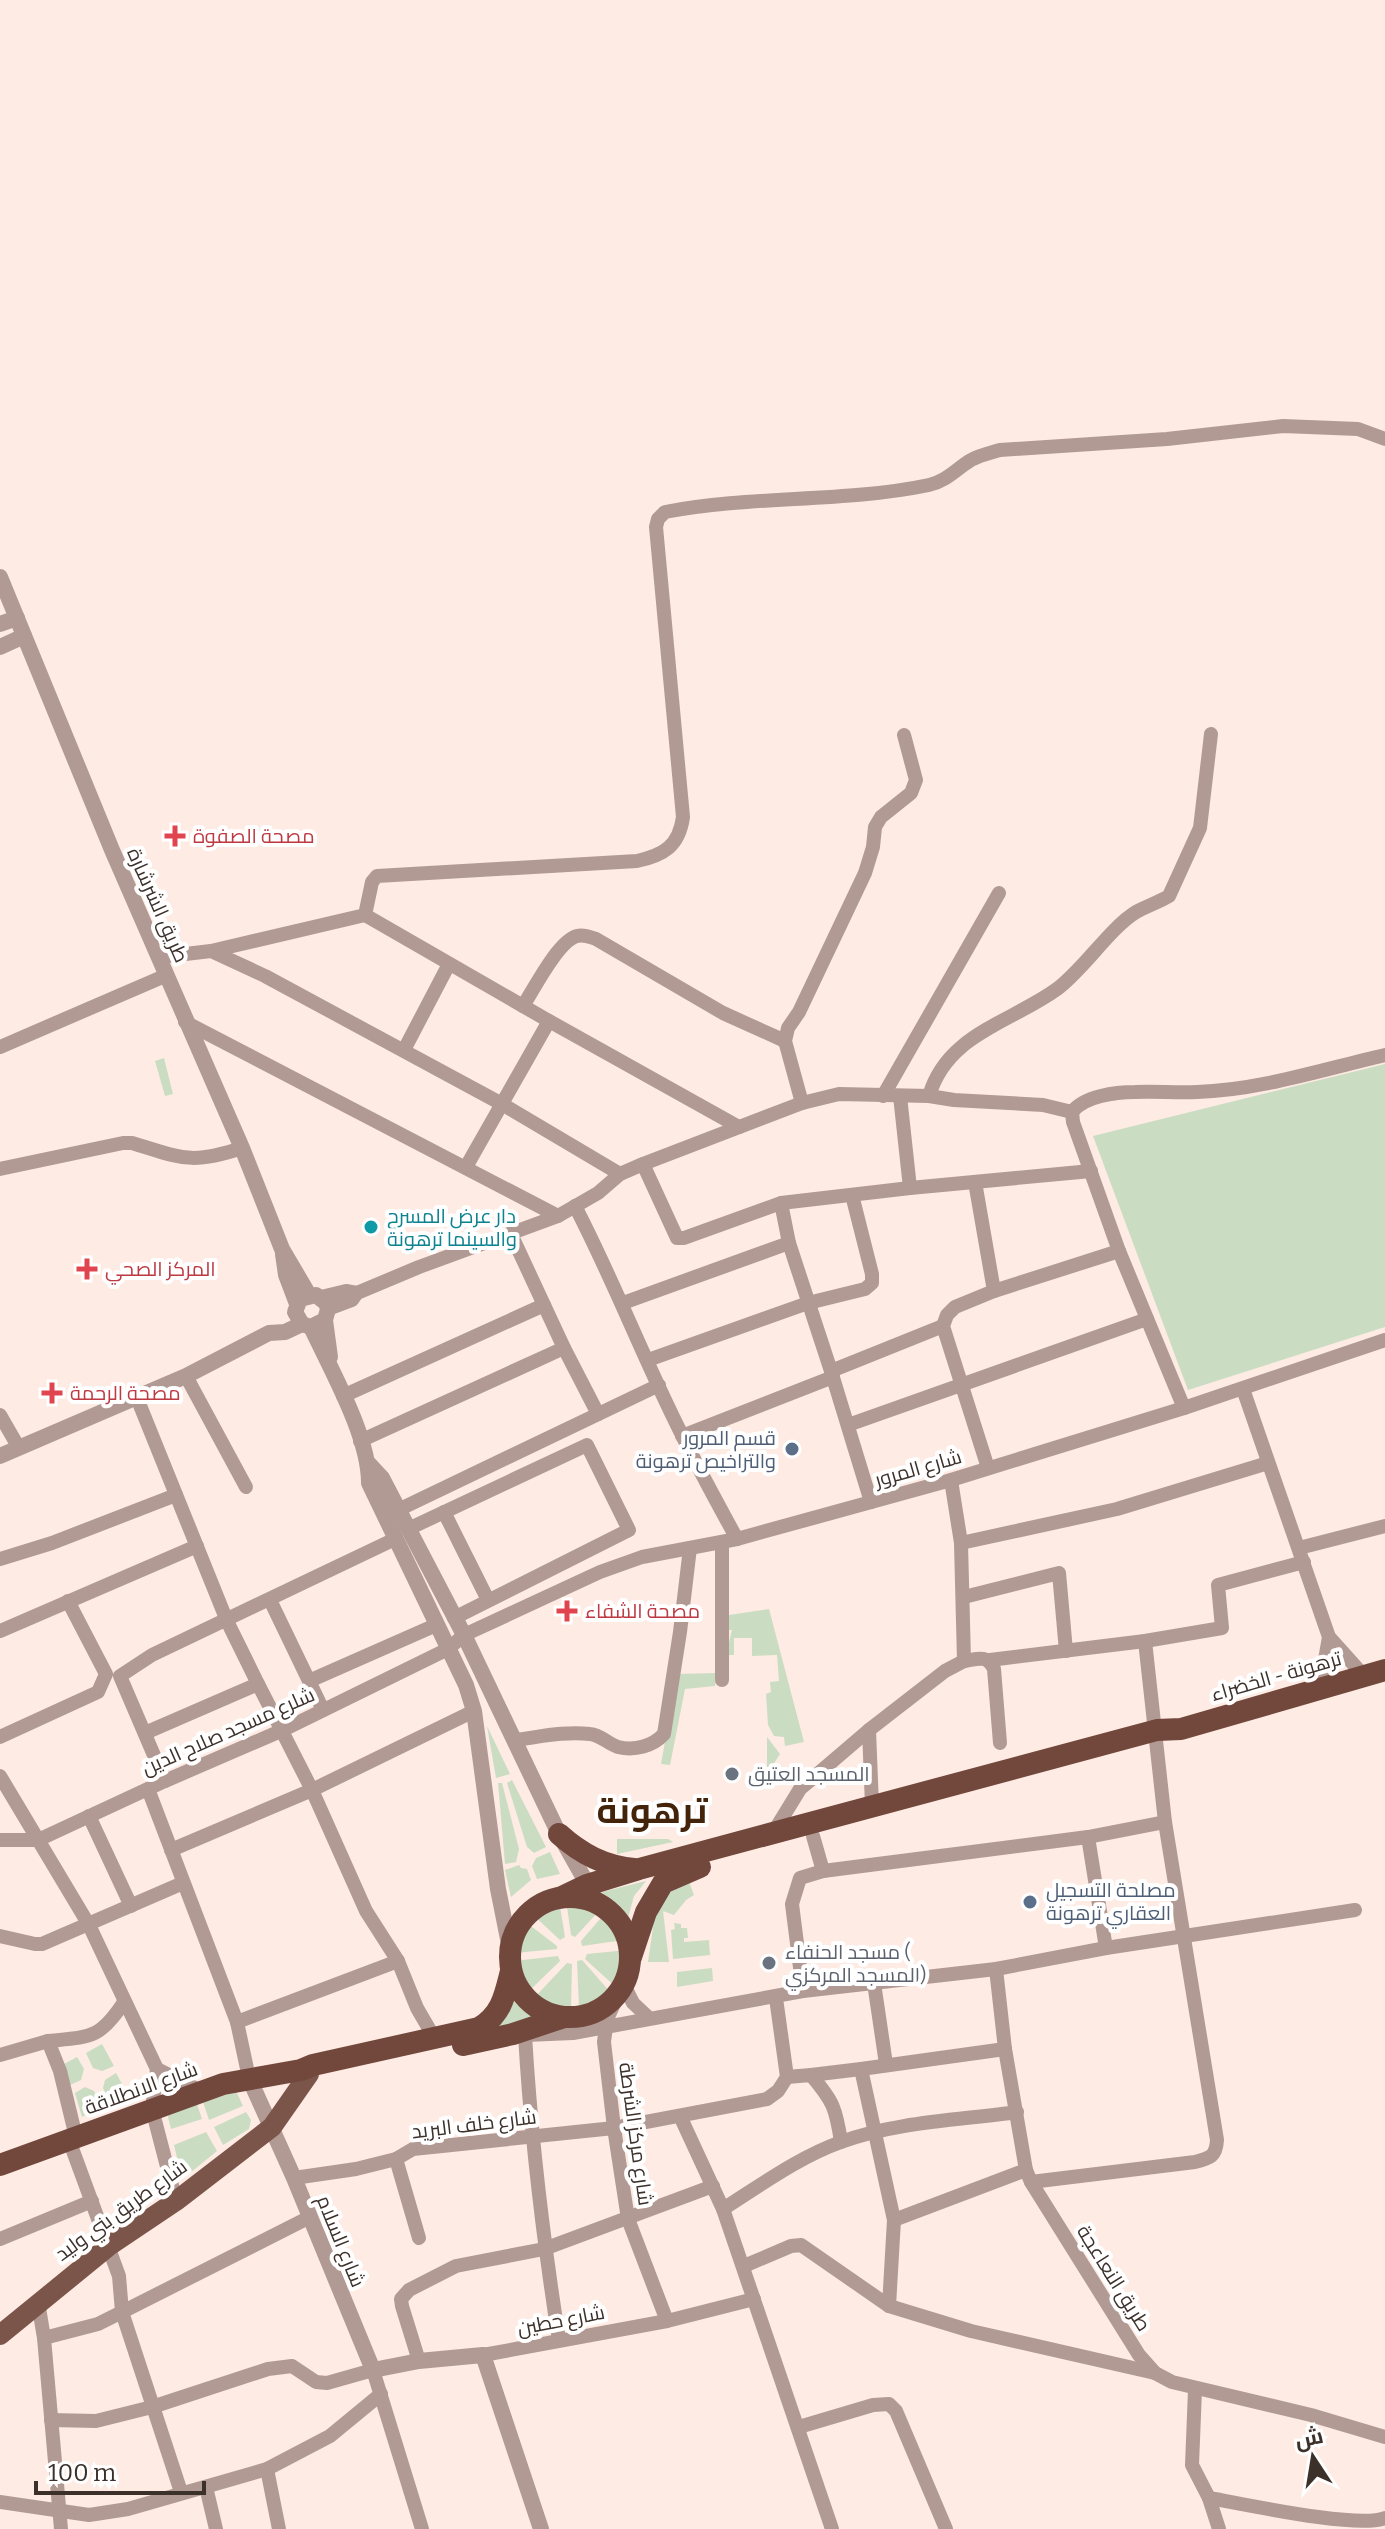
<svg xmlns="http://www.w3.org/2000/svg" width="1385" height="2529" font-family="Bitter,Cairo,serif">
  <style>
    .green { fill: #caddc3 }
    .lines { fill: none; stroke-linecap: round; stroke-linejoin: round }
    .minor { stroke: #b29a94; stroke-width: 14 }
    .tertiary { stroke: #b29a94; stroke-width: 16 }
    .primary { stroke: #7c554a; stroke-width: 20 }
    .trunk { stroke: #72483d; stroke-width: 22 }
    .health-dot { fill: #e0444e; stroke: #fff; stroke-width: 3 }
    .culture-dot { fill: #0f9aa8; stroke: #fff; stroke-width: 3 }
    .service-dot { fill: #5c6f8a; stroke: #fff; stroke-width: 3 }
    .worship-dot { fill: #6b7280; stroke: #fff; stroke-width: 3 }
    .labels { text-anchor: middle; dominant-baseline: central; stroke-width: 8; stroke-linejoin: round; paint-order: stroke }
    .health-label { font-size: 20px; fill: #be3a42; stroke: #fff; text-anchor: start }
    .street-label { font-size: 20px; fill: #3c302b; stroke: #fff }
    .culture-label { font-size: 20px; fill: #0d838f; stroke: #fff; text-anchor: start }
    .service-label { font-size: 20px; fill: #4e5e75; stroke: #fff; text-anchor: end }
    .worship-label { font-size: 20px; fill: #5b616d; stroke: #fff; text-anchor: start }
    .town-label { font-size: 36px; font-weight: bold; fill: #43240b; stroke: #fff }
  </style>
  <rect width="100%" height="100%" fill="#feebe3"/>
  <!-- green -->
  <g class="green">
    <path d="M164 1058 173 1094 165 1096 155 1061Z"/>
    <path d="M1385 1064V1327L1188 1390 1093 1136Z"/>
    <path d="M769 1609 804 1742 785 1746 784 1737 774 1736 768 1725 766 1694 771 1692 770 1682 779 1681 777 1655 752 1656V1638H734V1655H726L732 1630H729V1615Z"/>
    <path d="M717 1673 715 1686 685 1689 670 1765 661 1764 677 1674Z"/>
    <path d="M487 1726 510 1774 496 1778Z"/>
    <path d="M767 1737 780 1754 767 1774Z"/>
    <path d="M512 1780 546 1847 534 1853 527 1847 507 1783Z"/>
    <path d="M498 1783H502L519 1849 516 1862 505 1864Z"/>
    <path d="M617 1839H668L673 1842 617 1854Z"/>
    <path d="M550 1852 560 1874 537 1879 532 1866 536 1858Z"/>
    <path d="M519 1865 521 1868 527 1869 531 1880 511 1897 505 1870Z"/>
    <path d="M688 1879 694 1895 686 1900 674 1915 663 1911 669 1962H648L656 1906 661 1898Z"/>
    <path d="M646 1881 634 1896 628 1918 607 1903 602 1892Z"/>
    <path d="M574 1899 590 1903 599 1911 575 1937 571 1935 566 1900Z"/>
    <path d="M551 1900H559L565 1937 560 1940 530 1912Z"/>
    <path d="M606 1912 619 1926 624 1940 582 1946 581 1941Z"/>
    <path d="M527 1923 557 1946V1949L515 1953V1936Z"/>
    <path d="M674 1923 681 1924V1928H687L688 1938H684V1942L709 1940 710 1955 673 1959 671 1930 675 1929Z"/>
    <path d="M627 1950 625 1971 617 1988 585 1959 587 1954Z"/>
    <path d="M558 1956 560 1961 527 1993 516 1974 514 1961Z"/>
    <path d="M582 1960 611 1993 596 2003 579 2008 577 1961Z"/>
    <path d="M567 1963 572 1964 571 2009 554 2007 534 1998Z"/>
    <path d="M712 1968 713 1981 677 1987V1972Z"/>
    <path d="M513 1998 526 2009 541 2018 492 2031Z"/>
    <path d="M102 2044 114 2066 102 2071 93 2068 86 2053Z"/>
    <path d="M77 2057 84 2069 81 2080 70 2085 64 2064Z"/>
    <path d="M116 2073 122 2084 117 2098 110 2103 103 2088 105 2080Z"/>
    <path d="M85 2087 94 2091 101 2107 82 2117 75 2093Z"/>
    <path d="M236 2091 243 2106 209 2120 201 2096Z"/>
    <path d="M195 2098 202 2119 171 2129 168 2117 170 2107Z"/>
    <path d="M246 2112 251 2120 249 2129 223 2145 214 2127Z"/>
    <path d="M206 2132 217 2151 190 2173 180 2170 174 2145Z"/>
  </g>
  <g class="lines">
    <!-- minor -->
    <g class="minor">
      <path d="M365 915 549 1021 739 1127"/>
      <path d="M211 951 365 915 372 882 377 876 637 861C664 855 679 846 683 817L656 527 658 519 665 512C752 495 843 503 929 485 947 481 956 469 971 460 980 455 990 453 1000 450L1167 439 1283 426 1358 429 1385 439"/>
      <path d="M160 957 211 951 265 976 502 1104 620 1174"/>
      <path d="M523 1006C534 989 558 941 577 936 584 934 590 937 596 939L723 1013 785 1041"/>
      <path d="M185 1022 558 1216"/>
      <path d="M0 1047 167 975"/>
      <path d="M404 1050 449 964"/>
      <path d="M883 1096 999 893"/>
      <path d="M900 1096 910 1188"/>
      <path d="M929 1096C947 1034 1010 1023 1057 989 1083 970 1110 928 1136 912 1147 906 1159 902 1169 896L1200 828 1211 734"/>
      <path d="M802 1103 785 1041 788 1028 799 1012 865 873 873 847 875 827 881 817 911 793 916 780 904 735"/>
      <path d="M1072 1112C1084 1096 1116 1092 1135 1092 1156 1091 1176 1093 1197 1092 1260 1090 1324 1069 1385 1055"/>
      <path d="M1072 1112 1073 1122 1119 1251 1184 1408"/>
      <path d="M643 1164 677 1238H684L781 1203 910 1188 1091 1171"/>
      <path d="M466 1167 549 1021"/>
      <path d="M0 1169 123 1143H132C182 1158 190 1165 242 1148"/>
      <path d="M975 1182 994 1291"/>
      <path d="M781 1203 789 1243 831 1371 871 1502"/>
      <path d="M575 1206C614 1281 644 1360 682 1435 699 1470 718 1504 737 1539"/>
      <path d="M511 1234 564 1348 598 1414"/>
      <path d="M321 1297 346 1291 357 1293"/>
      <path d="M623 1303 789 1243"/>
      <path d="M328 1309 352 1300 357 1293 419 1267 558 1216 598 1193 620 1174 643 1164 802 1103 839 1094 929 1096 954 1100 1043 1105 1072 1112"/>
      <path d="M648 1360 808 1303 865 1289 872 1283V1274L852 1195"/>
      <path d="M831 1371 943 1326"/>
      <path d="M186 1376 246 1487"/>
      <path d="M1243 1389 1329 1637 1364 1676"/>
      <path d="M343 1396 544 1305"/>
      <path d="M137 1398 227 1621 258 1684"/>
      <path d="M0 1415 19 1448"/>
      <path d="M848 1425 1147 1319"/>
      <path d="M682 1436 833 1377"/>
      <path d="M360 1441 564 1348"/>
      <path d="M988 1468 943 1326 947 1315 955 1307 994 1291 1119 1251"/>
      <path d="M398 1510 659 1385"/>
      <path d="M444 1512 488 1600"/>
      <path d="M408 1529 587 1445 629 1530 454 1618"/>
      <path d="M722 1542V1680"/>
      <path d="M961 1543 1117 1509 1268 1463"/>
      <path d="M1299 1548 1385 1526"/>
      <path d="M0 1559 52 1543 176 1495"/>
      <path d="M964 1597 1059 1573 1066 1651"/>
      <path d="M270 1600 323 1710"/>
      <path d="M0 1631 197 1546"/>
      <path d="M990 1660 1145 1641 1222 1628 1218 1585 1304 1562"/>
      <path d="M964 1661C978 1659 987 1654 994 1669L1000 1743"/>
      <path d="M309 1681 436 1625"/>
      <path d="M1320 1688 1329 1637"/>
      <path d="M869 1730 872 1806"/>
      <path d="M145 1733 258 1684 312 1790 366 1911 398 1961 417 2008 435 2039"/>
      <path d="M0 1737 98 1692 106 1674 68 1601"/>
      <path d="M515 1740C539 1737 565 1731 590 1734 601 1735 608 1744 618 1747 635 1751 653 1746 664 1734L680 1632 690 1548"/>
      <path d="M0 1776 89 1925 157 2069 152 2109 176 2201"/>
      <path d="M165 1781 120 1676 152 1655 395 1539"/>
      <path d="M148 1789 237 2022 249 2078"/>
      <path d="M89 1816 131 1906"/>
      <path d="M773 1833 800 1789 869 1730 945 1671 964 1661 961 1543 951 1480"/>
      <path d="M813 1836 823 1871"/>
      <path d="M1088 1837 1106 1948"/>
      <path d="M0 1840H38L165 1781 283 1730 448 1649 464 1635 600 1572 642 1557 737 1539 951 1480 1184 1408 1385 1340"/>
      <path d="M171 1850 312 1790 474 1711"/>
      <path d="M0 1936 35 1944H42L183 1883"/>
      <path d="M996 1969 1005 2049 1026 2170 1031 2182 1139 2355 1155 2373 1172 2382 1311 2415 1385 2437"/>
      <path d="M874 1983 886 2064"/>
      <path d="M624 1985 633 2003 649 2018"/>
      <path d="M620 1991 607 2019 604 2042 614 2128 628 2219 667 2321"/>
      <path d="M803 1991 792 1904 800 1878 823 1871 1088 1837 1165 1822"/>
      <path d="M237 2022 398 1961"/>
      <path d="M525 2035C531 2138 543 2238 559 2340"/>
      <path d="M526 2035 573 2033 803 1991 996 1969 1106 1948 1355 1910"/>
      <path d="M48 2041C90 2037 100 2039 124 2002"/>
      <path d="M0 2055 48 2041 60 2071 76 2137"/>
      <path d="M157 2069 201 2091"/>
      <path d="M811 2075 861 2069"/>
      <path d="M787 2077 811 2075C833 2101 836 2108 841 2142"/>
      <path d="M680 2116 723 2209 832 2529"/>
      <path d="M396 2159 419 2238"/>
      <path d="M294 2178 356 2169 396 2159 413 2149 614 2128 767 2099 778 2091 787 2077 776 1998"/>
      <path d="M1031 2182 1195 2162C1211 2158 1216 2156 1217 2140L1165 1822 1145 1641"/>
      <path d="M723 2209C761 2185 799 2157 841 2142 894 2122 960 2120 1017 2112"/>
      <path d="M894 2220 1026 2170"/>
      <path d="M0 2239 92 2201"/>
      <path d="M744 2266 791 2246 801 2245 889 2306 971 2331 1155 2373"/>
      <path d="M38 2302 44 2338 98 2324 122 2312 119 2276 69 2140"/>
      <path d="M889 2306 894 2220 861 2069 1005 2049"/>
      <path d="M44 2338 61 2529"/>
      <path d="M483 2355 667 2321 754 2299"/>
      <path d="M419 2361 402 2306 401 2299 409 2290 456 2266 544 2249 713 2186"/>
      <path d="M1195 2390 1192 2465 1209 2498 1219 2529"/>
      <path d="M51 2420 96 2421 152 2407 268 2369 292 2366 316 2382 327 2383 373 2370 422 2529"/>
      <path d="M799 2427 873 2405 889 2404 896 2411 946 2529"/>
      <path d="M267 2469 279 2529"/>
      <path d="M206 2487 216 2529"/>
      <path d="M181 2492 122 2312 310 2217"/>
      <path d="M1209 2498C1244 2504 1358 2529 1385 2518"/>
      <path d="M0 2502 89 2515 128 2509 267 2469 330 2436 381 2394"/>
    </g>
    <!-- tertiary -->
    <g class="tertiary">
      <path d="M0 577 112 850 242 1148 282 1249 309 1295"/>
      <path d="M0 624 17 618"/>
      <path d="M0 647 24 636"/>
      <path d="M283 1254 286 1275 297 1304"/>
      <path d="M325 1320 311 1327 302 1324 295 1312 300 1299 316 1295 326 1303 328 1309 325 1320 330 1357"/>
      <path d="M311 1327C331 1370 369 1436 369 1483L466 1685 474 1711 498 1889 510 1949"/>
      <path d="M0 1456 186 1376 269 1333 285 1332 302 1324"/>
      <path d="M369 1464 382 1478 464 1635 559 1834 598 1903"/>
      <path d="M249 2078 294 2178 373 2370 419 2361 483 2355 541 2529"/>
    </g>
    <!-- primary -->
    <path class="primary" d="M0 2335 109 2246 176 2201 272 2127 309 2074"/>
    <!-- trunk -->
    <g class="trunk">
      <path d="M559 1834C581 1854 604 1866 634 1869"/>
      <circle cx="570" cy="1957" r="60"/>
      <path d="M562 1897 587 1885 639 1869 1157 1730 1181 1729 1385 1670"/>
      <path d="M631 1957 646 1912 663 1883 700 1867"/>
      <path d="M463 2045 513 2034 564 2017"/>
      <path d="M0 2165 223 2084 301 2070 313 2065 479 2028C502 2014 505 1995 511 1971"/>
    </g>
  </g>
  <!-- markers -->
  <g class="health-dot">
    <path d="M171 824h8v8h8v8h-8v8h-8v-8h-8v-8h8z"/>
    <path d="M83 1257h8v8h8v8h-8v8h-8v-8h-8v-8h8z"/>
    <path d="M48 1381h8v8h8v8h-8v8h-8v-8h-8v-8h8z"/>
    <path d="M563 1599h8v8h8v8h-8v8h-8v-8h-8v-8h8z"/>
  </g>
  <circle class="culture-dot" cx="371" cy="1227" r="8"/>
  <g class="service-dot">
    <circle cx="792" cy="1449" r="8"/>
    <circle cx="1030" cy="1902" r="8"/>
  </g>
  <g class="worship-dot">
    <circle cx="732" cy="1774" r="8"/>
    <circle cx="769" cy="1963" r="8"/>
  </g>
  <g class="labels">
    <!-- health labels -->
    <g class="health-label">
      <text x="193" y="836">مصحة الصفوة</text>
      <text x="105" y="1269">المركز الصحي</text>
      <text x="70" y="1393">مصحة الرحمة</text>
      <text x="585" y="1611">مصحة الشفاء</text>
    </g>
    <!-- street labels -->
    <g class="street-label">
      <text transform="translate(158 905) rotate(66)">طريق الشرشارة</text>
      <text transform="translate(918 1468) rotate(-16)">شارع المرور</text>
      <text transform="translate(1276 1676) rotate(-16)">ترهونة - الخضراء</text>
      <text transform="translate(228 1731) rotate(-24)">شلرع مسجد صلاح الدين</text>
      <text transform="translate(141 2088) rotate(-20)">شارع الانطلاقة</text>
      <text transform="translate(474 2124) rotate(-7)">شارع خلف البريد</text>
      <text transform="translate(636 2134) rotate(82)">شارع مركز الشرطة</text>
      <text transform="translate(121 2210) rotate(-36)">شارع طريق بني وليد</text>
      <text transform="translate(341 2241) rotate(68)">شارع السلام</text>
      <text transform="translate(1114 2278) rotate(58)">طريق النعاعجة</text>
      <text transform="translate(561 2320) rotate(-11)">شارع حطين</text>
    </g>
    <!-- culture labels -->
    <g class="culture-label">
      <text x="387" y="1216">دار عرض المسرح<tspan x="387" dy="23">والسينما ترهونة</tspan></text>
    </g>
    <!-- service labels -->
    <g class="service-label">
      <text x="776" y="1438">قسم المرور<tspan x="776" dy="23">والتراخيص ترهونة</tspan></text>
      <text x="1046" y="1890" text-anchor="start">مصلحة التسجيل<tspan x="1046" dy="23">العقاري ترهونة</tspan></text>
    </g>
    <!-- worship labels -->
    <g class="worship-label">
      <text x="748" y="1774">المسجد العتيق</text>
      <text x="785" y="1952">مسجد الحنفاء (<tspan x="785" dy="23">المسجد المركزي)</tspan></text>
    </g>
    <!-- town labels -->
    <g class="town-label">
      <text x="652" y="1811">ترهونة</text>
    </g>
  </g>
  <!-- north arrow -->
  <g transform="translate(1313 2457) rotate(348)" stroke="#ffffff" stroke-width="6" paint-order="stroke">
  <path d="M0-6L14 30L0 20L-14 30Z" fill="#3c302b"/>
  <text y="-12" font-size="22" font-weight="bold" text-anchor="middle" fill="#3c302b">ش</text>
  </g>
  <!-- scale -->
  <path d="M36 2481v12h168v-12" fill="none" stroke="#3c302b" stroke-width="4"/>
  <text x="48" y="2481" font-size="24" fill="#3c302b" stroke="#ffffff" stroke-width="6" paint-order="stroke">100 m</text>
</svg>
